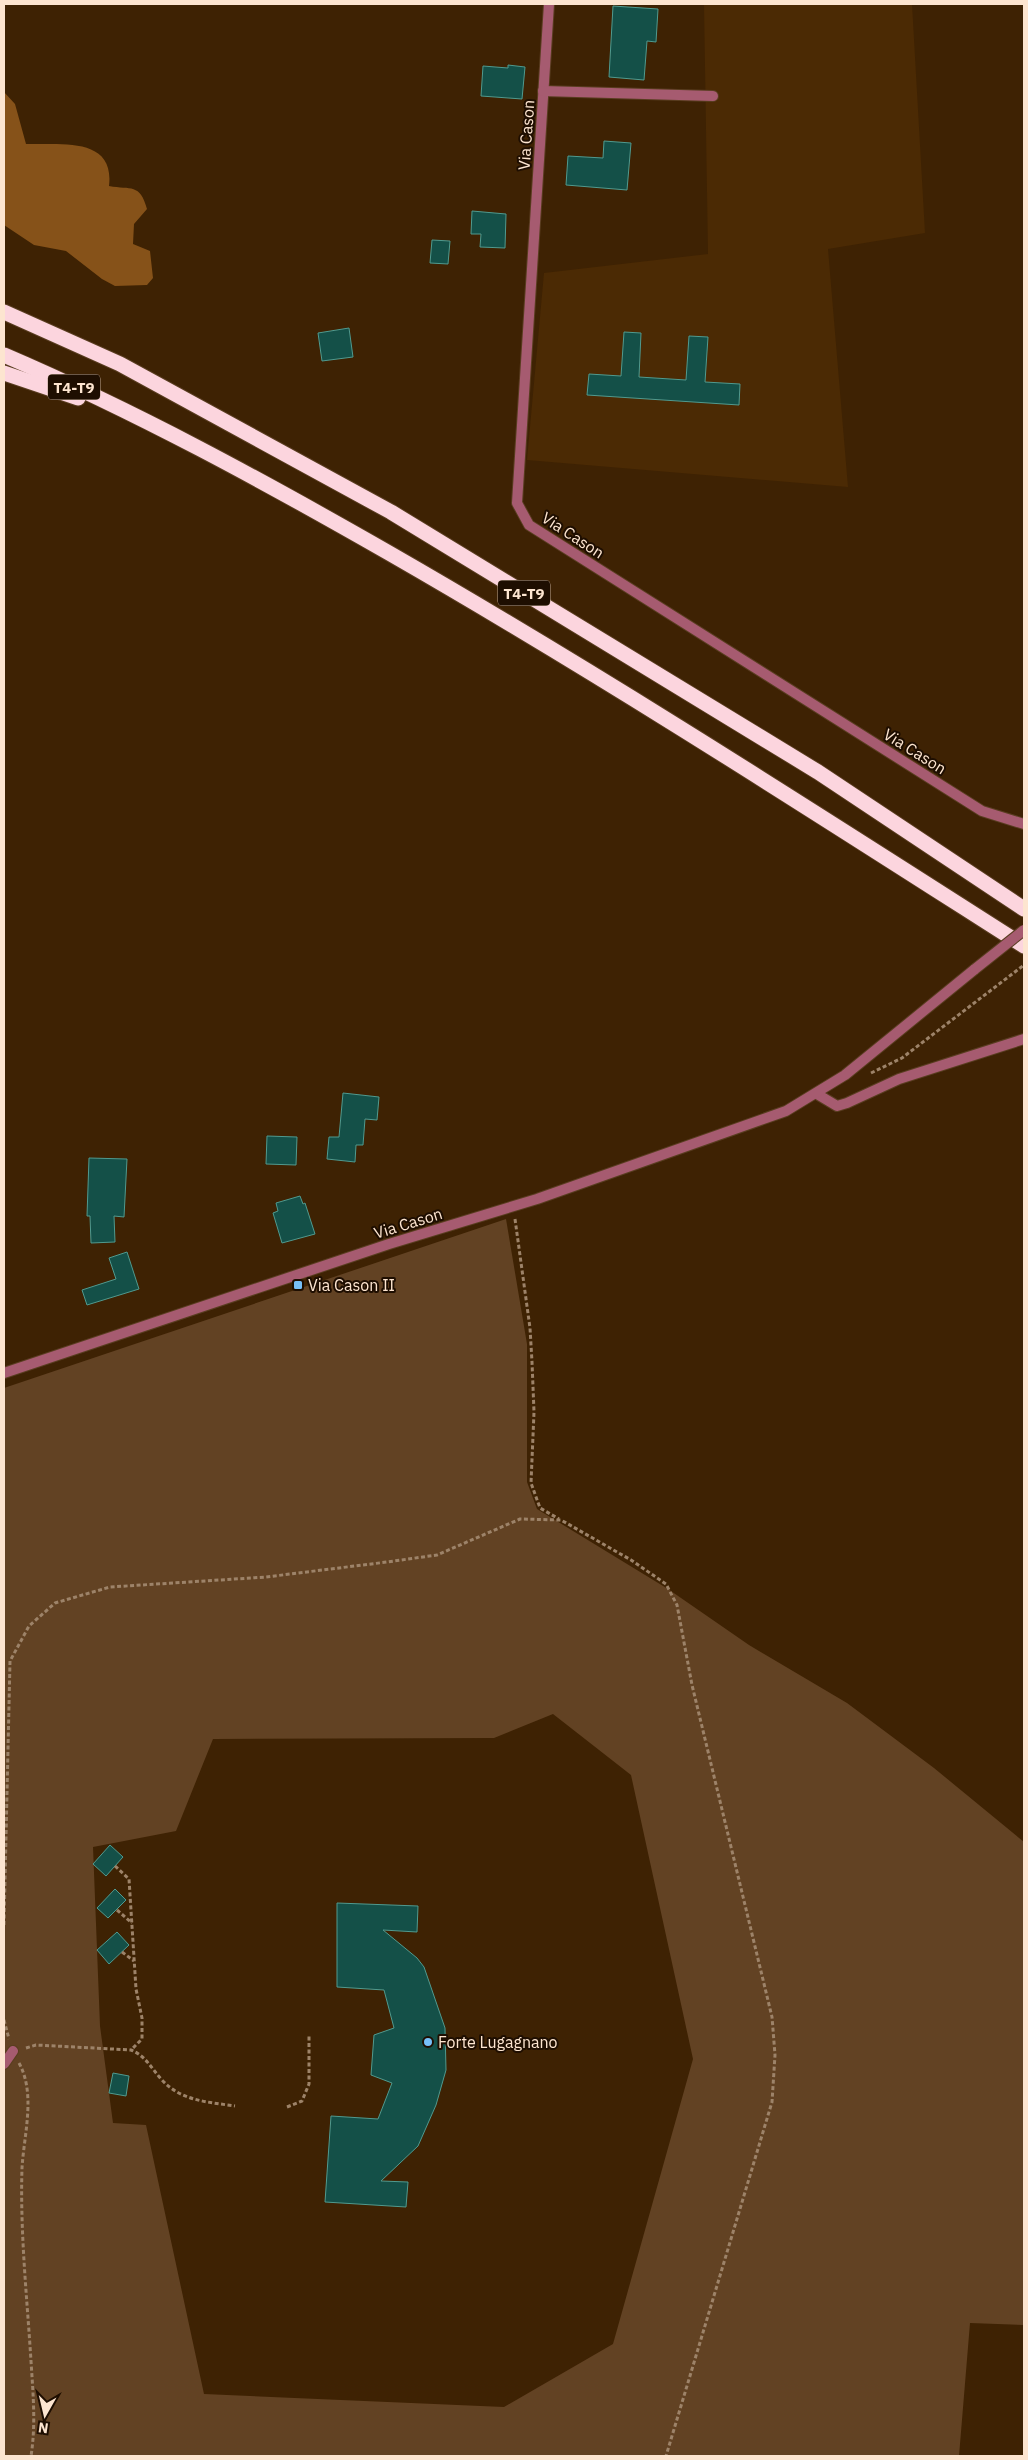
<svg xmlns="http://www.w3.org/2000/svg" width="1028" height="2460" font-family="'IBM Plex Sans',sans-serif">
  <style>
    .built { fill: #4b2a04 }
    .green { fill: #624223; fill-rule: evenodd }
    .forest { fill: #865219 }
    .building { fill: #145048; stroke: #509a8f }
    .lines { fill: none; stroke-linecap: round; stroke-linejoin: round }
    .street-casing { stroke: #593d20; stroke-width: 12 }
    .highway-casing { stroke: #593d20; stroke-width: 17 }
    .path { stroke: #9d8369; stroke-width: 3; stroke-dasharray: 4 2.5; stroke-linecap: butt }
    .street { stroke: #a65b70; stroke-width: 10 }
    .highway { stroke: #fcd5de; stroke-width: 15 }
    .street-bridge-casing { stroke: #593d20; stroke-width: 12; stroke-linecap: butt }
    .street-bridge { stroke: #a65b70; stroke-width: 10 }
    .poi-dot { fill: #77bff7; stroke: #1e0e01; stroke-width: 2 }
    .labels { text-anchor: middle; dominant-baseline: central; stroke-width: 4; stroke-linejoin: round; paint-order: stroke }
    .shield { fill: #1e0e01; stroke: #baa492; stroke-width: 1 }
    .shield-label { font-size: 15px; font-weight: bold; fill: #fde5d0 }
    .street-label { font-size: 16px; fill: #fde5d0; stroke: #1e0e01 }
    .poi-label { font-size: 16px; fill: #fde5d0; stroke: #1e0e01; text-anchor: start }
  </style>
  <rect width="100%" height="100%" fill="#3e2203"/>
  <!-- built -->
  <path class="built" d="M704 4H912L925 233 828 249 848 487 527 460 544 273 708 254Z"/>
  <!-- green -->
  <path class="green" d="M506 1219 527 1344V1482L537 1509 668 1589 749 1645 847 1703 934 1768 1024 1842V2325L970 2323 959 2456H4V1388ZM553 1714 631 1775 693 2059 613 2344 504 2407 204 2394 146 2125 113 2123 100 2026 93 1847 176 1831 213 1739 494 1738Z"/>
  <!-- forest -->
  <path class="forest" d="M4 92 15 104 26 144C60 145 115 136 109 186 131 190 140 183 147 209L134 224 133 244 150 251 153 278 147 285 115 286 102 279 66 251 34 245 4 225Z"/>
  <!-- building -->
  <g class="building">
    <path d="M613 6 658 9 656 42 647 41 644 80 609 77Z"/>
    <path d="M508 65 525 67 522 99 481 96 483 66 508 68Z"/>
    <path d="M604 141 631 143 627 190 566 185 568 156 603 158Z"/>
    <path d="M472 211 506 214 505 248 480 247 481 234H471Z"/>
    <path d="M432 240 450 241 448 264 430 263Z"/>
    <path d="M349 328 353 357 322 361 318 333Z"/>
    <path d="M624 332 641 333 639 377 686 380 689 336 708 337 705 382 740 384 739 405 587 395 589 374 621 376Z"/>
    <path d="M343 1093 379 1097 377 1120 365 1119 363 1145H356L355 1162 327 1159 329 1137H339Z"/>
    <path d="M267 1136 297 1137 296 1165 266 1164Z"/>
    <path d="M89 1158 127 1159 124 1217 114 1216 115 1242 91 1243 90 1216H87Z"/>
    <path d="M300 1196 303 1204 305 1203 315 1234 282 1243 273 1213 278 1211 276 1203Z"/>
    <path d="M127 1252 139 1289 87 1305 82 1290 116 1279 109 1258Z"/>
    <path d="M110 1845 123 1857 106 1876 93 1864Z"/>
    <path d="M115 1889 126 1900 108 1918 97 1908Z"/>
    <path d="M337 1903 418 1906 417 1932 383 1930 417 1958 424 1967 445 2028 446 2070 436 2105 418 2146 381 2181 408 2182 406 2207 325 2202 331 2116 378 2119 392 2083 371 2075 374 2035 394 2028 384 1990 337 1987Z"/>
    <path d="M117 1932 129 1945 109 1964 97 1950Z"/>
    <path d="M113 2073 129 2076 126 2096 109 2093Z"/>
  </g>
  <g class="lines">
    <!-- street casing -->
    <g class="street-casing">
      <g id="street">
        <path d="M549 4 517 503 529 525 982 811 1024 824"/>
        <path d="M543 91 713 96"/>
        <path d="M817 1094 837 1106 847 1103 899 1079 1024 1039"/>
        <path d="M4 1373 389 1244 537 1199 786 1111 845 1075 975 969"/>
        <path d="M4 2064 13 2051"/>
      </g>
    </g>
    <!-- highway casing -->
    <g class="highway-casing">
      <g id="highway">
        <path d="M4 312 120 364 391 512 818 772 1024 909"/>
        <path d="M4 355C137 412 263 481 389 553 605 677 814 812 1024 946"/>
        <path d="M4 373 78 398"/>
      </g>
    </g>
    <!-- path -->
    <g class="path">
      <path d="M871 1073 902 1058 1024 965"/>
      <path d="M515 1219 530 1328 532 1362 534 1412 531 1483 540 1508 559 1519"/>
      <path d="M115 1866 129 1879 136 1989 142 2018V2039L131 2050"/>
      <path d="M117 1910 132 1923"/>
      <path d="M4 1925 10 1661 29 1626 55 1603 110 1587 266 1577 387 1562 437 1555 520 1519 561 1520 631 1560 666 1584 677 1605 692 1685 772 2017 775 2055 772 2102 666 2456"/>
      <path d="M122 1952 134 1961"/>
      <path d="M4 2020 9 2039"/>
      <path d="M26 2048 36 2045 131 2050C146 2056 151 2068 162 2080 181 2101 208 2102 235 2106"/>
      <path d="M19 2063C36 2094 24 2134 22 2168 20 2233 27 2297 31 2361 33 2393 36 2425 31 2456"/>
      <path d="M287 2107 302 2101 309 2084V2034"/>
    </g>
    <!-- street -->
    <use href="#street" class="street"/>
    <!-- highway -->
    <use href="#highway" class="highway"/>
    <!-- street-bridge casing -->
    <g class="street-bridge-casing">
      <path id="street-bridge" d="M975 969 1024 930"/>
    </g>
    <!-- street-bridge -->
    <use href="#street-bridge" class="street-bridge"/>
  </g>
  <!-- markers -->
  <g class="poi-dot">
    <rect x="293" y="1280" width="10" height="10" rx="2.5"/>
    <circle cx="428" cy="2042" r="5"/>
  </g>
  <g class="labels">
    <!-- shield labels -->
    <g class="shield">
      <rect x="48" y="374.5" width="52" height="25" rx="4"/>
      <rect x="498" y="580.5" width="52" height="25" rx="4"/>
    </g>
    <g class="shield-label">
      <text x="74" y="387">T4-T9</text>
      <text x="524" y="593">T4-T9</text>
    </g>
    <!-- street labels -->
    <g class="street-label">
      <text transform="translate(526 135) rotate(-86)">Via Cason</text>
      <text transform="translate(573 535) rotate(33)">Via Cason</text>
      <text transform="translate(915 751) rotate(32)">Via Cason</text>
      <text transform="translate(408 1223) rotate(-17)">Via Cason</text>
    </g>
    <!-- poi labels -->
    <g class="poi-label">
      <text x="308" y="1285">Via Cason II</text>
      <text x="438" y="2042">Forte Lugagnano</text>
    </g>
  </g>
  <!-- border -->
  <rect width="1028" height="2460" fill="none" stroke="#fde5d0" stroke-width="10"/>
  <!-- north arrow -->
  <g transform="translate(45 2415) rotate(188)" stroke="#1e0e01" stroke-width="4" paint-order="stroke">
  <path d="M0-4L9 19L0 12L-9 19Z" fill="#fde5d0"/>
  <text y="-8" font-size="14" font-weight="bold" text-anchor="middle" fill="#fde5d0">N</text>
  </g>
</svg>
